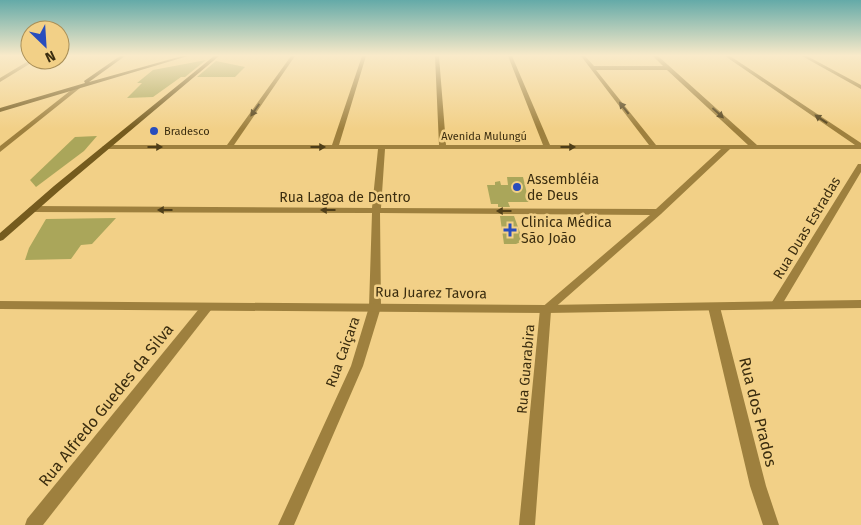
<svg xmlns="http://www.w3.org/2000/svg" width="861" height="525" font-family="'Fira Sans',sans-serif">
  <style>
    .building { fill: #aaa65a }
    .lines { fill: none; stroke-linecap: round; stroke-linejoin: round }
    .minor { fill: #9e803e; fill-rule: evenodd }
    .tertiary { fill: #9e803e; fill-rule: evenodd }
    .secondary { fill: #755b1e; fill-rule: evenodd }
    .oneway { fill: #4f3e18 }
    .poi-dot { fill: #284dbd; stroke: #f2d087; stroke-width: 2 }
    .labels { text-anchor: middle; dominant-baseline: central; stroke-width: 5; stroke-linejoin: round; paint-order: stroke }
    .far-poi-label { font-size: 11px; fill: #3b2d0f; stroke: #f2d087; text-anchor: start }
    .far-street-label { font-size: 11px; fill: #3b2d0f; stroke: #f2d087 }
    .poi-label { font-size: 14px; fill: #3b2d0f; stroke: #f2d087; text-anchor: start }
    .street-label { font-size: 14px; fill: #3b2d0f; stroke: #f2d087 }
    .near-street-label { font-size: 16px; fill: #3b2d0f; stroke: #f2d087 }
  </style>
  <rect width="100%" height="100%" fill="#f2d087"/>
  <!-- building -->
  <g class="building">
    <path d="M206 60 185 77H181L153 97 127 98 142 83H137L153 70Z"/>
    <path d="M216 61 245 67 235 77H197Z"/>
    <path d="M97 136 84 151 36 187 30 180 75 137Z"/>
    <path d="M507 177H523L529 202H508L510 207H498V204H491L487 185H495V182L500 181 501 185H508Z"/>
    <path d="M500 216H514L523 241 516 244H504Z"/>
    <path d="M116 218 92 244 81 245 71 259 25 260 29 248 46 219Z"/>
  </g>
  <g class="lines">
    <!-- minor -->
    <g class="minor">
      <path d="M291 56H295L234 145H332L362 56H366L339 145H439L435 56H439L446 145H543L508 56H512L550 145H649L581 56H585L594 66H663L653 56H658L757 145H855L725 56H730L861 143V149H730L661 214 551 311 535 525H519L540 309 650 215 380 213 381 307 363 366 294 525H278L351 366 369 307 372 213 32 212 28 209 32 206 372 208 378 149H106L102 147 106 145H227ZM596 70H667L748 145H656ZM385 149H721L656 209 381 208Z"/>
      <path d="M802 56H807L861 85V89Z"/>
      <path d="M30 60H36L0 82V78Z"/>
      <path d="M75 87 80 88 0 152V146Z"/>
      <path d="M858 164H861V172L780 308H772L770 305 772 302Z"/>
      <path d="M207 303 211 304 213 307 211 310 43 525H25L27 519 203 304Z"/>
      <path d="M714 303 718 304 720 307 766 486 779 525H763L750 486 708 307 710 304Z"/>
    </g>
    <!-- tertiary -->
    <path class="tertiary" d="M861 300V308L546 313 0 309V301L546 305Z"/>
    <!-- secondary -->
    <g class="secondary">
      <path d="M120 56H125L89 82 182 56H188L0 112V108L85 83 84 81Z"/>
      <path d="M214 56H219L60 190 3 240 0 241V233L54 186Z"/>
    </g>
  </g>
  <!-- one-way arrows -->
  <defs><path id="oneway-solid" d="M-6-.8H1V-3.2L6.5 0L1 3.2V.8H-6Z" transform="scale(1.25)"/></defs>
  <g class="oneway">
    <use href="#oneway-solid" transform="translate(624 108) rotate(-128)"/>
    <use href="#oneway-solid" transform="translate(255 110) rotate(125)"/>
    <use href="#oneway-solid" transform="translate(718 113) rotate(42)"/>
    <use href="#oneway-solid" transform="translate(821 119) rotate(-146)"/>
    <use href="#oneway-solid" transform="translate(155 147)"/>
    <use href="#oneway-solid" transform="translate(318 147)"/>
    <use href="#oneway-solid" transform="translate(568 147)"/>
    <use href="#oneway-solid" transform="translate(165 210) rotate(-180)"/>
    <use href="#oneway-solid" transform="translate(328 210) rotate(-180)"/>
    <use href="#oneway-solid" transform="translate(504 211) rotate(-180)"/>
  </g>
  <!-- sky -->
  <linearGradient id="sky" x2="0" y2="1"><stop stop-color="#64aaa8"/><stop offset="0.43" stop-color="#f9eac9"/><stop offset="1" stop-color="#f9eac9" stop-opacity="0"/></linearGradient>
  <rect width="861" height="129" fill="url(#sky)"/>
  <!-- markers -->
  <g class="poi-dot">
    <circle cx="154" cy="131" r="5"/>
    <circle cx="517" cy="187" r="5"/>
    <path d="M507.5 222.5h5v5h5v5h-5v5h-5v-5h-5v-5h5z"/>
  </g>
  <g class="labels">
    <!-- far-poi labels -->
    <g class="far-poi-label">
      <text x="164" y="131">Bradesco</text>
    </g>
    <!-- far-street labels -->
    <g class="far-street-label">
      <text x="484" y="136">Avenida Mulungú</text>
    </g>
    <!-- poi labels -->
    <g class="poi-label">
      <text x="527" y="179">Assembléia<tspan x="527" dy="16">de Deus</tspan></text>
      <text x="521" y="222">Clinica Médica<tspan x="521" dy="16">São João</tspan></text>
    </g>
    <!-- street labels -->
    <g class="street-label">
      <text x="345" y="197">Rua Lagoa de Dentro</text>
      <text transform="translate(807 228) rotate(-59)">Rua Duas Estradas</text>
      <text transform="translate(431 293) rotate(1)">Rua Juarez Tavora</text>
      <text transform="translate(343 352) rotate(-70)">Rua Caiçara</text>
      <text transform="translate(526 369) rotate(-85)">Rua Guarabira</text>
    </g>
    <!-- near-street labels -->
    <g class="near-street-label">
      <text transform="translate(106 405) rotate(-51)">Rua Alfredo Guedes da Silva</text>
      <text transform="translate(758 412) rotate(76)">Rua dos Prados</text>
    </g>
  </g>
  <!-- north arrow -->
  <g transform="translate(45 45) rotate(155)"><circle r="24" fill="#f2d087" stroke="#a98f57"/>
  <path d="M0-4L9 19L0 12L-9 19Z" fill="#284dbd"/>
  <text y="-8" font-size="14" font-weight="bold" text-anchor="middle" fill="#3b2d0f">N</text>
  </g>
</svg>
